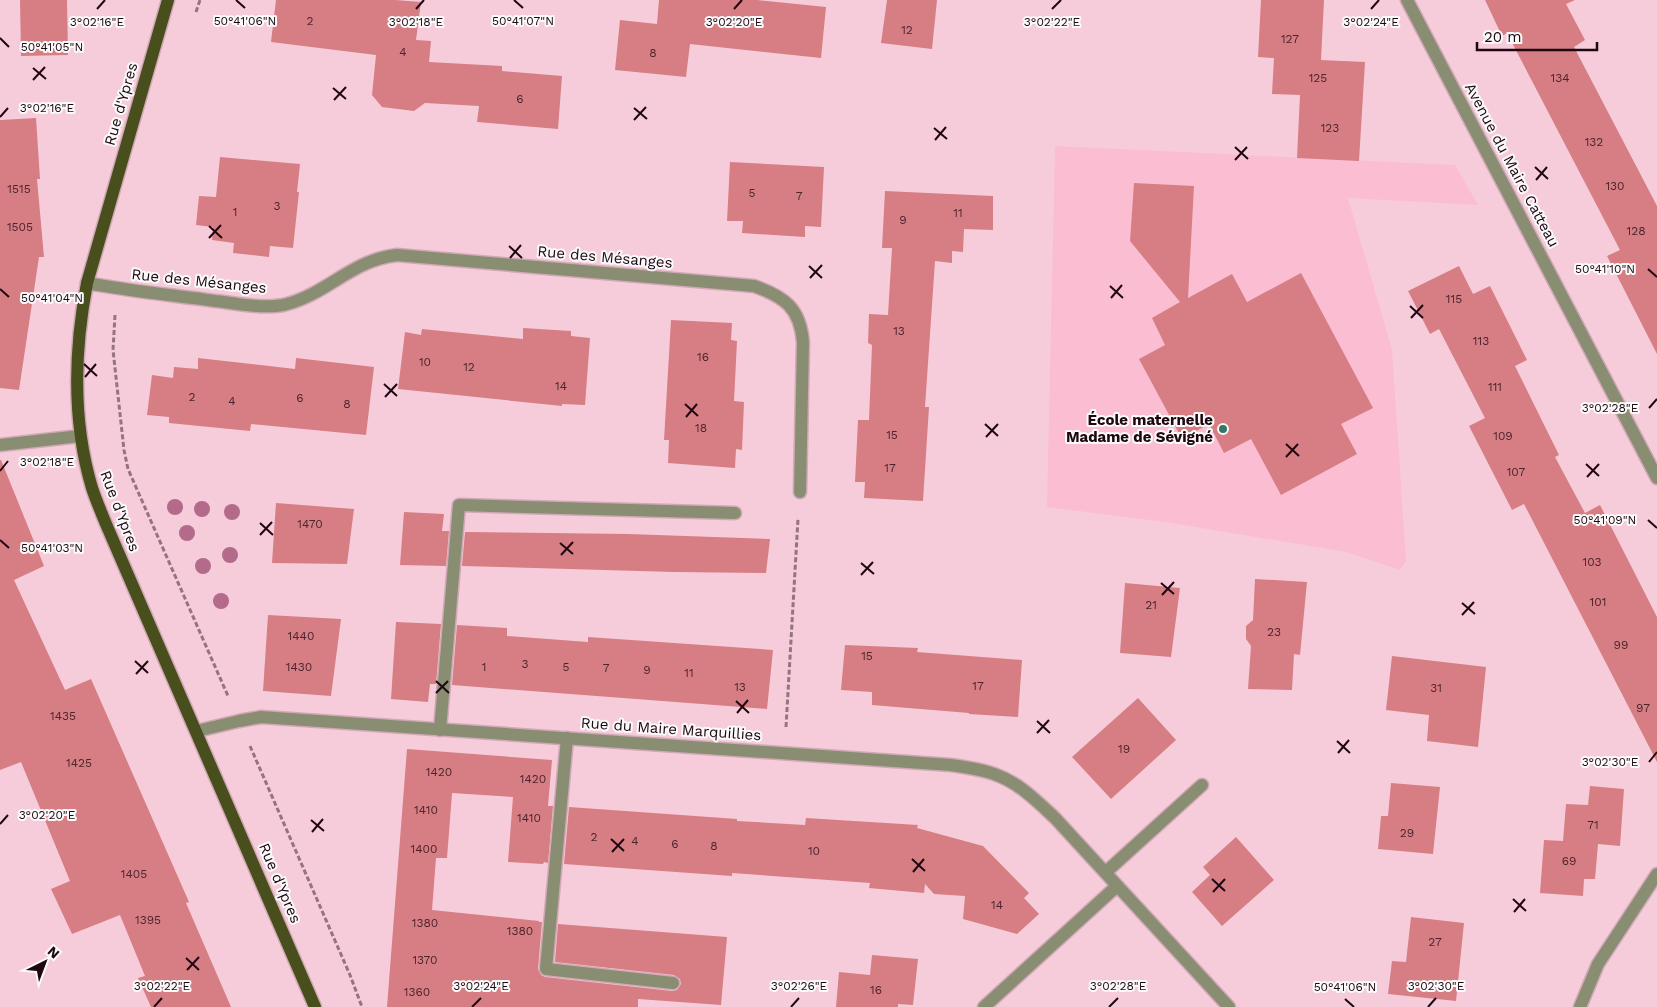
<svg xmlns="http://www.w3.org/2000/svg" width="1657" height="1007" font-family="'Work Sans',sans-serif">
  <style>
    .built { fill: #fbbdd2 }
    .building { fill: #d67e84 }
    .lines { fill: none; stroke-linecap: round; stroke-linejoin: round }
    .minor-casing { stroke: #d0a9b6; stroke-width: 15 }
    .major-casing { stroke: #d0a9b6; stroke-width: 15 }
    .path { stroke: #95737f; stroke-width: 3; stroke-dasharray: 5 2.5; stroke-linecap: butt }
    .minor { stroke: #898e73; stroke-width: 12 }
    .major { stroke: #484f1c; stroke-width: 12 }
    .tree { fill: #b36a8b }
    .ticks { fill: none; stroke: #1e0711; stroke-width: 2 }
    .poi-dot { fill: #347667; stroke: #fafafa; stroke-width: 2 }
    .labels { text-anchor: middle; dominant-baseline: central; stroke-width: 4; stroke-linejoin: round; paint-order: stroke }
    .number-label { font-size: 12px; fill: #4c252e }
    .street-label { font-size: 15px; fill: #1e0711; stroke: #fafafa }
    .poi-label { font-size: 15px; font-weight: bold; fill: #1e0711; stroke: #fafafa; text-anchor: end }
    .ticks-label { font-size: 12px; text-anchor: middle; fill: #1e0711; stroke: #fafafa; stroke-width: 4; stroke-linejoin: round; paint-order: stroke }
  </style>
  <rect width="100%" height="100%" fill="#f7ccda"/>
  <!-- built -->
  <path class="built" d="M1055 146 1455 165 1478 205 1348 198 1392 350 1406 561 1400 570 1346 552 1166 522 1047 507Z"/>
  <!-- building -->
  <g class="building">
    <path d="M20 0H67L68 55 21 56Z"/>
    <path d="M276 0H395L421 2 416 40 431 41 429 62 502 66V71L562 76 558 129 477 122 479 106 425 103 414 111 382 107 372 95 376 55 271 42Z"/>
    <path d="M659 0H757L826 7 821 58 690 44 686 77 615 70 620 20 657 24Z"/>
    <path d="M887 0H937L932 49 881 43Z"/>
    <path d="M1261 0H1324L1321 60 1365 62 1359 161 1297 158 1300 95 1272 94 1274 58 1258 57Z"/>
    <path d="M1485 0H1575L1566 4 1585 40 1574 47 1657 206V354L1607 256 1620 250 1507 33 1502 36Z"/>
    <path d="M36 118 40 179H37L44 257H39L19 390 0 388V120Z"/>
    <path d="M220 157 300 164 297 192H299L293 248 270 246 269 257 233 253 234 243 212 240 213 227 196 225 199 196 216 197Z"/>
    <path d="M730 162 824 167 821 227 805 226V237L742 233 743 221H727Z"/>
    <path d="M1134 183 1194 186 1188 298 1232 274 1247 302 1301 273 1373 408 1341 424 1357 454 1281 495 1251 439 1224 453 1209 424 1182 439 1139 359 1165 345 1152 318 1180 302 1130 241Z"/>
    <path d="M885 191 993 196V230L964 229 963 252 952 251V263L935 261 925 407H929L923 501 864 498 865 482H855L858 420H869L872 345 868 343 869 314 888 315 892 248H882Z"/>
    <path d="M1459 266 1473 294 1490 286 1527 360 1515 366 1559 455 1555 457 1585 513 1600 505 1657 617V762L1524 504 1512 510 1469 426 1485 418 1439 329 1430 334 1408 291Z"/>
    <path d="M671 320 732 323 731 340 737 341 734 401 744 402 742 450 736 449 735 468 668 463 669 440H664Z"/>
    <path d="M523 328 571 331V336L590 338 585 405 562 404V406L398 389 405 332 421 335 422 329 523 339Z"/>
    <path d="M198 358 295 369 296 358 374 367 366 435 251 424 250 431 169 423V417L147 415 152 375 173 378 174 367 198 369Z"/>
    <path d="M0 460H1L44 566 14 580 65 690 91 679 189 902 186 903 231 1007H151L138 978 145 976 120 915 72 934 51 889 70 881 21 762 0 770Z"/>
    <path d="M276 503 354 509 347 564 272 563Z"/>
    <path d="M404 512 444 514 442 531H449L446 566 400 565Z"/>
    <path d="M465 532 629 534 770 539 766 573 674 572 462 566Z"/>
    <path d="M1255 579 1307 582 1300 655 1294 654 1292 690 1248 689 1251 646 1246 639V626L1253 620Z"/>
    <path d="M1125 583 1180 588 1171 657 1120 653Z"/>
    <path d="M268 615 341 619 331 696 263 691Z"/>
    <path d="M396 622 441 624 436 684H430L428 702 391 699Z"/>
    <path d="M457 625 507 628V636L588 642V637L773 650 767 709 452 685Z"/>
    <path d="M845 645 918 648 917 652 1022 660 1018 717 969 714V713L872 705V692L841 690Z"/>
    <path d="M1392 656 1486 667 1478 747 1427 741 1429 715 1386 710Z"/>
    <path d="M1138 698 1176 740 1111 799 1072 757Z"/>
    <path d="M407 749 552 760 548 806H553L548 863 544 862 543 864 508 862 513 797 452 793 447 858H436L432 910 539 921V922H542L538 969 541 975 545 977 672 991 677 990 681 984 680 979 674 975 555 962 558 924 727 937 721 1005 638 999V1007H387Z"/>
    <path d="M1391 783 1440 787 1433 854 1378 849 1381 816H1388Z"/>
    <path d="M1590 786 1624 789 1620 846 1598 844 1595 879H1584L1583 896 1540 893 1544 840 1563 841 1566 804 1588 805Z"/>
    <path d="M569 807 737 819V821L805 825 806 818 918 825 917 828 983 846 1029 893 1024 898 1039 914 1017 934 963 919 965 896 934 894 925 884 924 893 869 888 870 883 732 873V876L564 864Z"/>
    <path d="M1236 837 1274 880 1222 926 1192 892 1210 875 1203 867Z"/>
    <path d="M1411 917 1464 923 1456 1001 1388 994 1392 961 1406 962Z"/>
    <path d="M872 955 918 959 913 1005 898 1004V1007H836L839 972 870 975Z"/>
  </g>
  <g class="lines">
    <!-- minor casing -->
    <g class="minor-casing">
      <g id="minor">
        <path d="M1407 0 1657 478"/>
        <path d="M87 283C129 291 172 295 215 301 237 303 265 310 287 304 328 293 352 260 397 255L754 286C785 297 800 308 803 342L800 492"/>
        <path d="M0 445 80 436"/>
        <path d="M440 730 459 505 735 513"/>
        <path d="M197 731 239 721 261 717 951 765C965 767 981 769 994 774 1018 782 1037 801 1055 818L1229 1007"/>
        <path d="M567 738 546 969 673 983"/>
        <path d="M1106 872 1202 785"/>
        <path d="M984 1007 1117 886"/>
        <path d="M1580 1007 1598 964 1657 874"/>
      </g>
    </g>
    <!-- major casing -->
    <g class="major-casing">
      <path id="major" d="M168 0 87 283C74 351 72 421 92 488 96 500 101 512 106 524L315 1007"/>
    </g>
    <!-- path -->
    <g class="path">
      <path d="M196 12 200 0"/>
      <path d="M115 315 113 350 124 450 128 469 228 696"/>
      <path d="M786 727 798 519"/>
      <path d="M250 746 350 975 362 1007"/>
    </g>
    <!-- minor -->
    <use href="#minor" class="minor"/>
    <!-- major -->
    <use href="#major" class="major"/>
  </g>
  <!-- trees -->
  <g class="tree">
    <circle cx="175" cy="507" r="8"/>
    <circle cx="202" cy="509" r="8"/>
    <circle cx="232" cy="512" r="8"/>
    <circle cx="187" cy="533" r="8"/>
    <circle cx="230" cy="555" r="8"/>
    <circle cx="203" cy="566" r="8"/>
    <circle cx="221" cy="601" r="8"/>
  </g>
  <!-- ticks -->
  <path class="ticks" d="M236 0 245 8M514 0 523 8M97 9 105 0M416 9 424 0M734 9 742 0M1052 9 1061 0M1371 9 1379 0M0 38 9 47M33 68 46 79M33 80 45 67M333 88 346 99M334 100 346 87M634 108 647 119M0 117 8 108M634 120 646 107M934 128 947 139M935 140 946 127M1235 147 1248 159M1235 160 1247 147M1535 167 1548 179M1536 180 1547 167M209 226 222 238M209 238 221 225M509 246 522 258M510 258 521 245M809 266 822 278M1648 269 1657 277M810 278 822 265M1110 286 1123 298M0 289 9 297M1111 298 1122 285M1410 306 1423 318M1411 318 1423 305M84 364 97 376M85 377 96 364M384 384 397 396M385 397 397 384M685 404 698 416M1649 408 1657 399M686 417 697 404M985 424 998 436M986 437 998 424M1286 444 1299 456M1286 457 1298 444M1586 464 1599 476M0 471 8 461M1587 477 1599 464M1648 520 1657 528M260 523 273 535M260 535 272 522M0 540 9 548M560 543 573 554M561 555 573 542M861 563 874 574M861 575 873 562M1161 583 1174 594M1162 595 1174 582M1462 603 1475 614M1462 615 1474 602M135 661 148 673M136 674 148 661M436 681 449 693M436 693 448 681M736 701 749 713M737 713 748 700M1037 721 1050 733M1037 733 1049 720M1337 741 1350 753M1338 753 1349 740M1649 762 1657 752M311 820 324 831M0 824 8 815M312 832 323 819M611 839 624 851M612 852 624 839M912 859 925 871M913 872 924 859M1212 879 1225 891M1213 892 1225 879M1513 899 1526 911M1514 912 1525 899M186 958 199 970M187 970 199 957M1345 999 1354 1007M154 1007 162 998M472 1007 481 998M791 1007 799 998M1109 1007 1118 998M1428 1007 1436 998"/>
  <!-- markers -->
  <circle class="poi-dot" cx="1223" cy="429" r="5"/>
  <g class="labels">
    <!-- number labels -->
    <g class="number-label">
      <text x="310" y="21">2</text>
      <text x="907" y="30">12</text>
      <text x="1290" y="39">127</text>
      <text x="403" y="52">4</text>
      <text x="653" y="53">8</text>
      <text x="1318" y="78">125</text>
      <text x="1560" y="78">134</text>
      <text x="520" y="99">6</text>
      <text x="1330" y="128">123</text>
      <text x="1594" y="142">132</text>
      <text x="1615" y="186">130</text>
      <text x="19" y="189">1515</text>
      <text x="752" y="193">5</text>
      <text x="799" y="196">7</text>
      <text x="277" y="206">3</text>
      <text x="235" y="212">1</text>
      <text x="958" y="213">11</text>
      <text x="903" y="220">9</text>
      <text x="20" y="227">1505</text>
      <text x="1636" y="231">128</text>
      <text x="1454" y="299">115</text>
      <text x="899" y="331">13</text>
      <text x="1481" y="341">113</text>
      <text x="703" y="357">16</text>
      <text x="425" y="362">10</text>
      <text x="469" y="367">12</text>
      <text x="561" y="386">14</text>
      <text x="1495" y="387">111</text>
      <text x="192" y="397">2</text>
      <text x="300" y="398">6</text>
      <text x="232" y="401">4</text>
      <text x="347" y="404">8</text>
      <text x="701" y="428">18</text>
      <text x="892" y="435">15</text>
      <text x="1503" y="436">109</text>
      <text x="890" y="468">17</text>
      <text x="1516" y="472">107</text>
      <text x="310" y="524">1470</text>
      <text x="1592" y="562">103</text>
      <text x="1598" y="602">101</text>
      <text x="1151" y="605">21</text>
      <text x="1274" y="632">23</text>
      <text x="301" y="636">1440</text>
      <text x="1621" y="645">99</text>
      <text x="867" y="656">15</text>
      <text x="525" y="664">3</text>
      <text x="299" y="667">1430</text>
      <text x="484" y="667">1</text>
      <text x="566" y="667">5</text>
      <text x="606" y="668">7</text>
      <text x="647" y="670">9</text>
      <text x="689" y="673">11</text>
      <text x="978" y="686">17</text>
      <text x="740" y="687">13</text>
      <text x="1436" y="688">31</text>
      <text x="1643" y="708">97</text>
      <text x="63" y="716">1435</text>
      <text x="1124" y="749">19</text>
      <text x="79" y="763">1425</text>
      <text x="439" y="772">1420</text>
      <text x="533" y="779">1420</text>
      <text x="426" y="810">1410</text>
      <text x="529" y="818">1410</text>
      <text x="1593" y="825">71</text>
      <text x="1407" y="833">29</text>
      <text x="594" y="837">2</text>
      <text x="635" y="841">4</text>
      <text x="675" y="844">6</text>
      <text x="714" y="846">8</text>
      <text x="424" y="849">1400</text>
      <text x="814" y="851">10</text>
      <text x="1569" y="861">69</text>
      <text x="134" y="874">1405</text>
      <text x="997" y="905">14</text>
      <text x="148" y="920">1395</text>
      <text x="425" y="923">1380</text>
      <text x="520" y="931">1380</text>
      <text x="1435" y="942">27</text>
      <text x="425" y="960">1370</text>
      <text x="876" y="990">16</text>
      <text x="417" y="992">1360</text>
    </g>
    <!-- street labels -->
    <g class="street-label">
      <text transform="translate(121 104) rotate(-74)">Rue d'Ypres</text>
      <text transform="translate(1512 165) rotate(62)">Avenue du Maire Catteau</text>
      <text transform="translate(605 257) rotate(5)">Rue des Mésanges</text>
      <text transform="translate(199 281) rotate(6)">Rue des Mésanges</text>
      <text transform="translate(120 511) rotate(69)">Rue d'Ypres</text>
      <text transform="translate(671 729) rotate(4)">Rue du Maire Marquillies</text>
      <text transform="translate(280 883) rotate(67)">Rue d'Ypres</text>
    </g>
    <!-- poi labels -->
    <g class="poi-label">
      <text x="1213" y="420">École maternelle<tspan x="1213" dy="17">Madame de Sévigné</tspan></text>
    </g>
  </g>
  <g class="ticks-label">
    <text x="245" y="25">50°41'06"N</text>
    <text x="523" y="25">50°41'07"N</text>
    <text x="97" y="26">3°02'16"E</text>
    <text x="416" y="26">3°02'18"E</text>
    <text x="734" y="26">3°02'20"E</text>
    <text x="1052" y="26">3°02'22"E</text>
    <text x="1371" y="26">3°02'24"E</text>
    <text x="52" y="51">50°41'05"N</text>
    <text x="47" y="112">3°02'16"E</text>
    <text x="1605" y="273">50°41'10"N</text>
    <text x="52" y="302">50°41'04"N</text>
    <text x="1610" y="412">3°02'28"E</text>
    <text x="47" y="466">3°02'18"E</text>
    <text x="1605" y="524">50°41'09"N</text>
    <text x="52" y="552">50°41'03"N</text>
    <text x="1610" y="766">3°02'30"E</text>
    <text x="47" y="819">3°02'20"E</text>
    <text x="162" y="990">3°02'22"E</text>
    <text x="481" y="990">3°02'24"E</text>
    <text x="799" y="990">3°02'26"E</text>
    <text x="1118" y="990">3°02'28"E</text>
    <text x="1436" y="990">3°02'30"E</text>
    <text x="1345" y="991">50°41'06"N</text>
  </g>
  <!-- north arrow -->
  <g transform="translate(45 962) rotate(42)" stroke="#fafafa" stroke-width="4" paint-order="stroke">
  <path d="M0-4L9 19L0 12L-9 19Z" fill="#1e0711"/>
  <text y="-8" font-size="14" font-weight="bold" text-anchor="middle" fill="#1e0711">N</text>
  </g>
  <!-- scale -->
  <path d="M1477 42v8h120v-8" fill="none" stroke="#1e0711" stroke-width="2.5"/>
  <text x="1484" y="42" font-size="15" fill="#1e0711" stroke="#fafafa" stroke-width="4" paint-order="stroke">20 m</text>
</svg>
